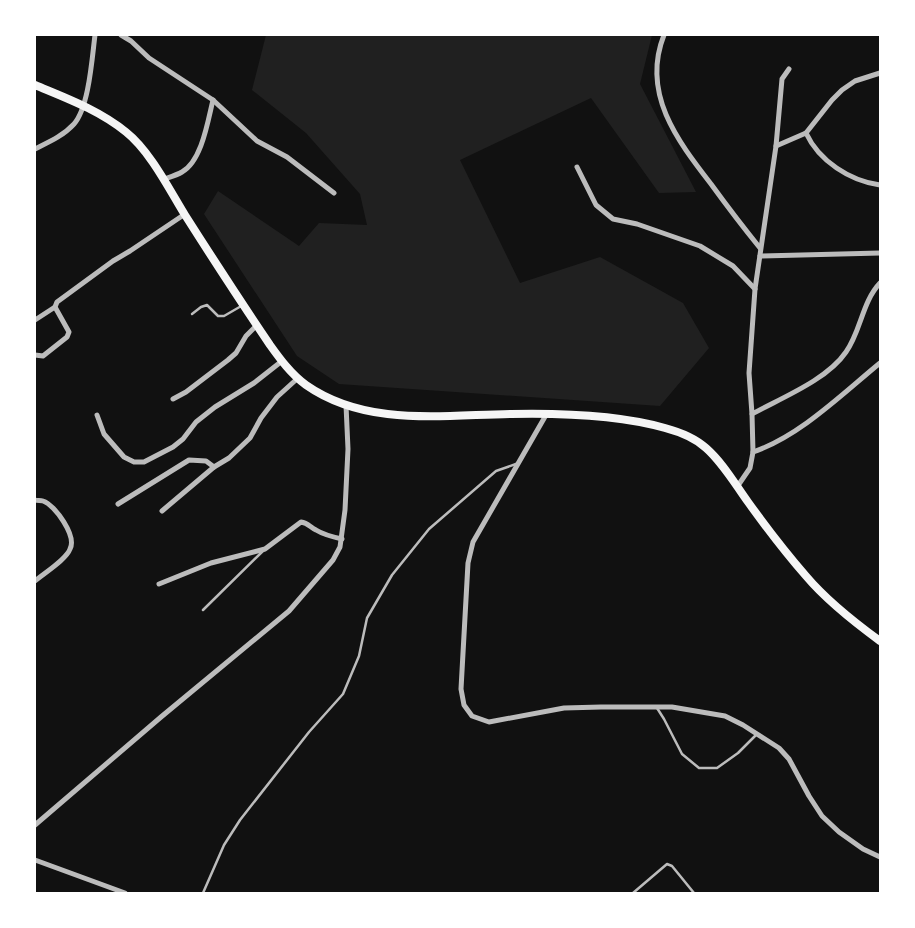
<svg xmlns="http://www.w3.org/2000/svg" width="915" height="928" font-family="Montserrat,sans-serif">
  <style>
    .green { fill: #202020 }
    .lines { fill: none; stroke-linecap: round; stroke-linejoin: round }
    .service { stroke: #bcbcbc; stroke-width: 2.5 }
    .minor { stroke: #bcbcbc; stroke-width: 5 }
    .primary { stroke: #f5f5f5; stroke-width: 8 }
  </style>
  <rect width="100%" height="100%" fill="#111"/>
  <!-- green -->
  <path class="green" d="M266 35H652L640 84 696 192 659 193 591 98 460 160 520 283 600 257 683 303 709 348 660 406 339 384 297 356 204 214 218 191 299 246 319 223 367 225 360 194 306 133 252 90Z"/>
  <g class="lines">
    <!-- service -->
    <g class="service">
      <path d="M192 314 201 307 207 305 218 316H224L243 305"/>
      <path d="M203 610 264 550"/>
      <path d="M657 708 664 719 682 754 699 768H717L738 753 756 735"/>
      <path d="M203 893 224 845 240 820 309 732 343 694 359 656 367 618 392 575 429 529 496 471 516 464"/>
      <path d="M633 893 667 864 672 866 694 893"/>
    </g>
    <!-- minor -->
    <g class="minor">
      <path d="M121 35 131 41 149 58 213 100 257 141 287 157 334 193"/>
      <path d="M664 35C641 93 677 140 711 184 727 206 743 227 760 248"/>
      <path d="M806 133C819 161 850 181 880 185"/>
      <path d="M776 146 806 133 832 100 842 90 855 81 880 73"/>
      <path d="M35 149C49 142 63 136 74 124 89 107 92 58 95 35"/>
      <path d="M577 167 596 205 613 219 637 224 700 246 733 266 755 289"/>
      <path d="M164 179C170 177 177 175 182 172 202 161 208 120 213 100"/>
      <path d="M760 256 880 253"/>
      <path d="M35 320 55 307"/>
      <path d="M35 355 43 356 67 337 69 332 55 307 57 302 113 261 130 251 185 214"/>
      <path d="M173 399 186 392 228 360 236 353 246 336 257 325"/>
      <path d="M752 414 749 373 755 289 776 146 782 79 789 69"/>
      <path d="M97 415 104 434 124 457 134 462H144L173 447 183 439 196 422 215 407 254 383 282 361"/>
      <path d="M546 415 473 542 468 563 461 689 464 705 472 716 489 722 564 708 601 707H672L725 716 743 725 779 748 789 759 809 796 822 816 839 832 863 849 880 857"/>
      <path d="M753 452C800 436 842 394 880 363"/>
      <path d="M737 487 750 468 753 452 752 414C781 398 827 380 846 352 861 331 862 302 880 283"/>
      <path d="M35 500C38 501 40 500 43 501 55 505 77 536 70 549 66 560 44 573 35 581"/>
      <path d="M118 504 189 460 206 461 214 467 229 458 250 438 261 418 277 397 298 378"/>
      <path d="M162 511 214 467"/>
      <path d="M159 584 211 563 265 549 301 522C308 523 310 527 316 530 324 535 333 537 342 539"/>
      <path d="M35 825 161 717 289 611 333 560 340 547 345 510 348 449 346 405"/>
      <path d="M35 860 125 893"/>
    </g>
    <!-- primary -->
    <path class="primary" d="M35 85C66 98 99 110 126 132 150 151 169 189 185 215 213 259 241 302 270 345 280 359 291 374 306 385 366 427 442 415 511 414 560 413 619 415 665 428 680 432 695 438 706 448 723 463 735 484 748 502 766 527 786 553 806 576 827 601 854 622 880 641"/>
  </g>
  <!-- border -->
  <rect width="915" height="928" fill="none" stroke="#ffffff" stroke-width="72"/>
</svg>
